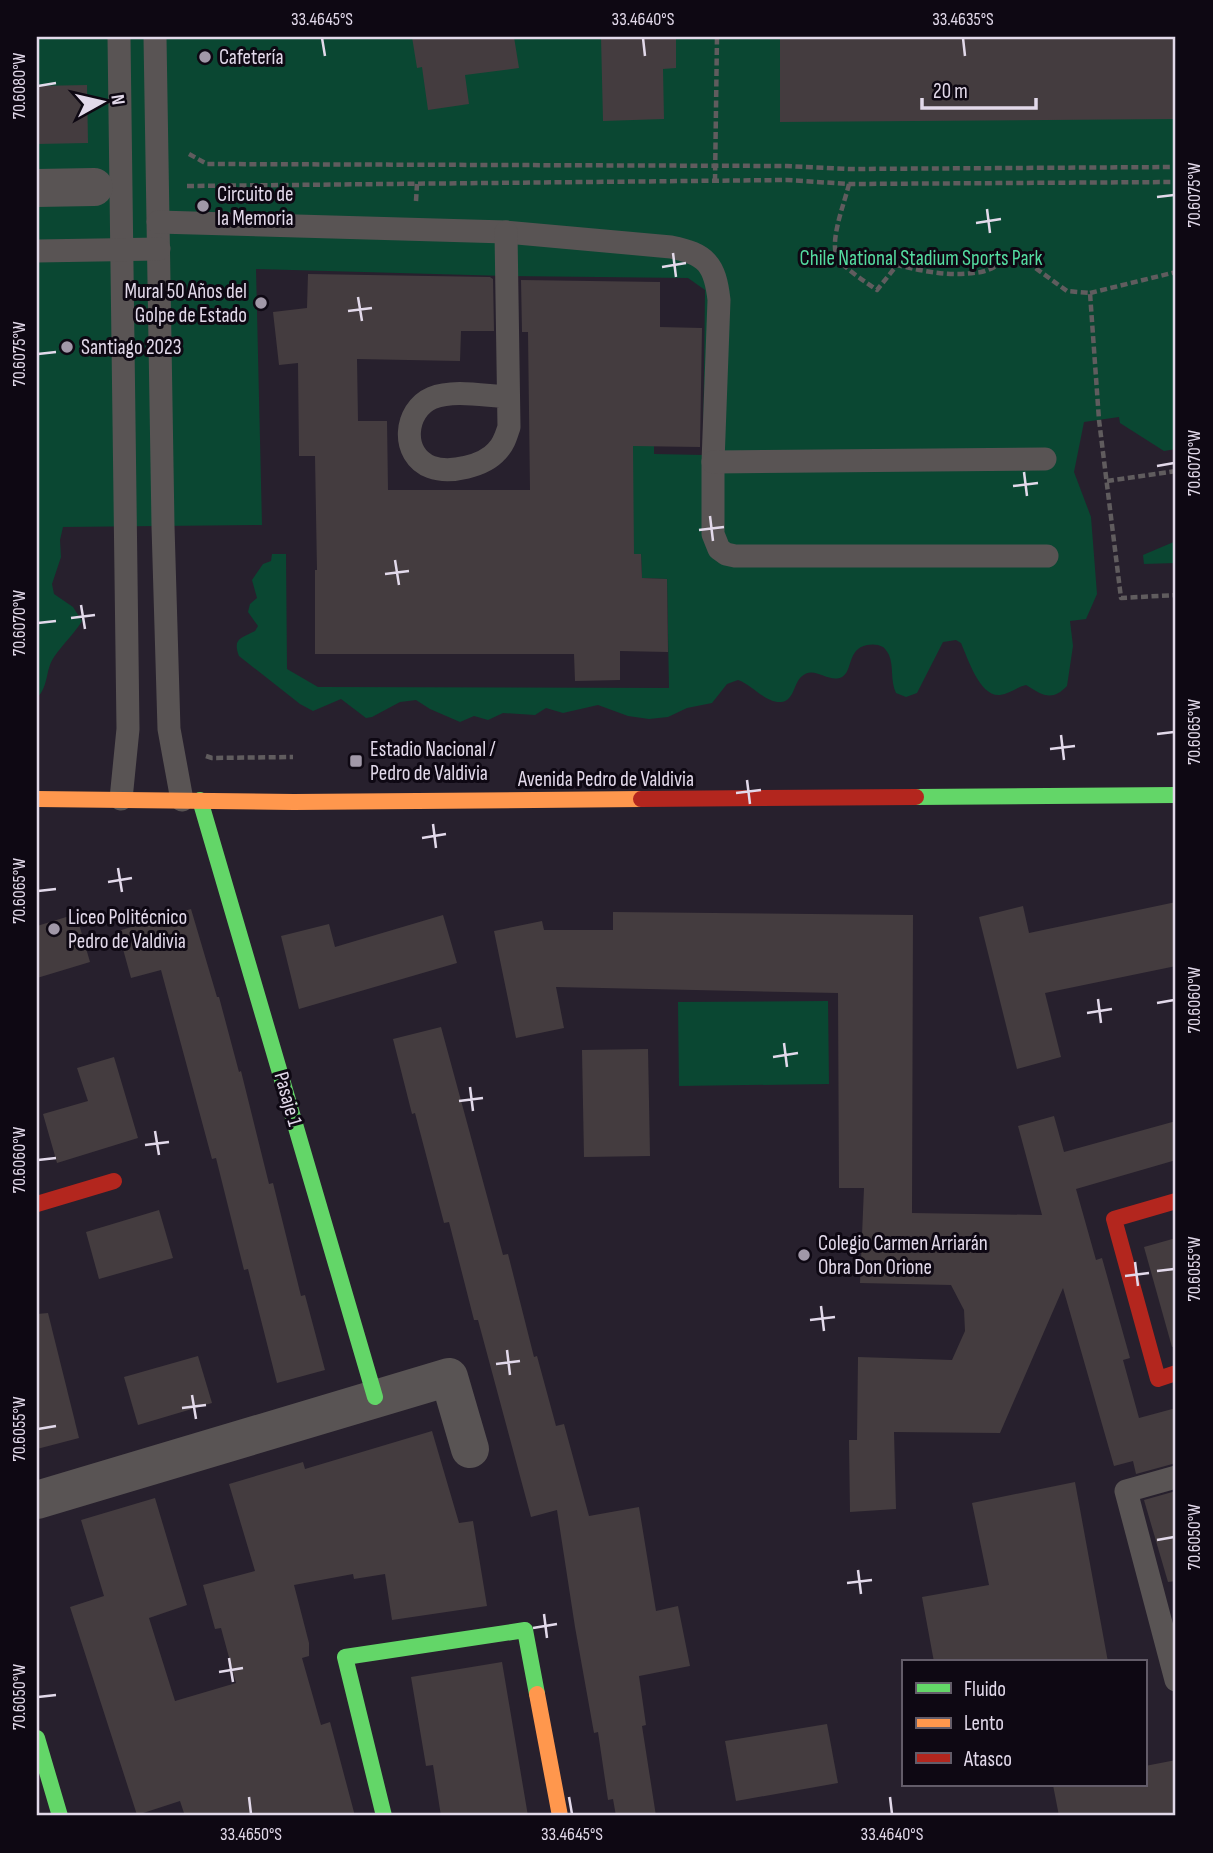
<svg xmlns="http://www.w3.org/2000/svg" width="1213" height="1853" font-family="'Sofia Sans Condensed',sans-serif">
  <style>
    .green { fill: #0a4732 }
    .building { fill: #443c3f }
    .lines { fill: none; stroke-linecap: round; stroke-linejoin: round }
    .path { stroke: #605c5e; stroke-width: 4.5; stroke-dasharray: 7 3.5; stroke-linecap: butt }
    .lane { stroke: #595454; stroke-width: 23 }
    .street { stroke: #595454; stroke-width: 38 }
    .fast { stroke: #63d668; stroke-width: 16 }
    .slow { stroke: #ff974d; stroke-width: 16 }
    .jam { stroke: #b3261e; stroke-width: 16 }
    .ticks { fill: none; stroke: #e2d9ea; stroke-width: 2.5 }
    .poi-dot { fill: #a198a8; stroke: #0e0813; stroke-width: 2.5 }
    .labels { text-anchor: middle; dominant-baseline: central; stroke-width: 6; stroke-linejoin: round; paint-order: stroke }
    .poi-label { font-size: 21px; fill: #e2d9ea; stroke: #0e0813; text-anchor: start }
    .park-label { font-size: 21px; fill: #54dca0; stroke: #0e0813 }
    .street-label { font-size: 21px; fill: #e2d9ea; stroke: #0e0813 }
    .neatline { fill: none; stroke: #e2d9ea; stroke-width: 2.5 }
    .ticks-label { font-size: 18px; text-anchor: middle; fill: #e2d9ea }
  </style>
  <rect width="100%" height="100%" fill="#27202d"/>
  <!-- green -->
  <g class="green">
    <path d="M37 37H1176V449L1164 451 1120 423 1119 417 1084 422 1074 472 1091 517 1097 594 1086 619 1070 621 1073 646 1067 686C1052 702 1042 695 1026 685 1017 687 1009 694 1000 695 980 697 968 659 961 643L956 640 943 642 917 693 906 697 896 693C890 680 894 667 889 655 888 653 885 648 883 647 878 644 872 644 867 645 847 649 853 671 842 677 828 684 814 664 801 677 793 685 794 701 781 702 765 703 753 685 738 680L727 684 712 703 687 708 668 717 649 719 628 716 598 705 563 713 546 708 535 715 503 713 488 720 474 716 460 722 430 709 416 700 400 702 372 717 366 718 341 699 313 711 300 704 239 656C232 638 242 638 255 631L258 626 248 612 250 604 257 598 252 580 263 564 271 561 272 554H286L287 669 318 687 669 688 667 579 642 578 641 554H634L614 372 654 406V454L703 455 705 290 688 278 506 276 256 269 262 525 63 527 60 540 61 557 52 584 54 594 73 607 82 621C74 634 63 644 54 657 45 670 49 686 37 698Z"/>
    <path d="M1176 541V563L1144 564 1143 555Z"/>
    <path d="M828 1001 829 1084 679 1086 678 1002Z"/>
  </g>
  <!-- building -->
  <g class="building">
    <path d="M412 37H514L519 68 465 75 469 104 428 110 422 67 417 68Z"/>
    <path d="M601 37H676V68L663 69 664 119 603 121Z"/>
    <path d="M780 37H1176V119L780 122Z"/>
    <path d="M87 85 88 143 37 144V86Z"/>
    <path d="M308 274 490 277 493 279 494 331H461L460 361 357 359 358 421H387L388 490H530L528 332H522L521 280 660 282V327L702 328 700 447 633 446 634 554H641L642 578 667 579 668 652 620 651V680L575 681 574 654H315V570H317L315 456H299L298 363 279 365 273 312 307 308Z"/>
    <path d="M1176 902V966L1045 993 1061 1057 1017 1069 979 917 1023 906 1029 933Z"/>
    <path d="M191 909 217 997H219L239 1072 241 1071 269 1184 273 1183 301 1296 305 1295 325 1370 277 1383 248 1269 244 1270 216 1158 212 1159 161 970 131 978 118 931Z"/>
    <path d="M613 912 913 915 912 1213 1042 1215 1018 1126 1054 1116 1064 1152 1176 1121V1160L1076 1189 1096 1260 1102 1258 1130 1358 1123 1360 1139 1418 1176 1408V1463L1136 1474 1133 1461 1114 1466 1063 1288 1000 1433 894 1432 896 1509 850 1512 849 1440H857L858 1357 952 1360 965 1331 964 1310 951 1285 860 1283 864 1188H839L838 993 556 987 564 1028 516 1038 494 931 542 921 544 930H613Z"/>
    <path d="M76 914 90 962 37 978V926Z"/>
    <path d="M443 915 457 963 299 1009 281 936 329 924 335 947Z"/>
    <path d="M441 1027 503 1255 508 1254 534 1357 537 1356 556 1426 564 1424 589 1516 639 1507 656 1611 678 1606 690 1666 639 1676 646 1725 642 1726 656 1816H616L613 1799 608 1800 598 1732 594 1733 575 1627 557 1510 531 1517 478 1320H474L449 1222 444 1223 415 1113 412 1114 393 1039Z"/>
    <path d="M648 1049 650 1156 584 1157 582 1050Z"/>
    <path d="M114 1057 138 1138 57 1163 43 1114 88 1101 77 1068Z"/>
    <path d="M159 1210 173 1258 99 1279 86 1232Z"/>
    <path d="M1176 1238V1346L1172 1347 1144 1247Z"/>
    <path d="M48 1313 79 1438 37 1449V1314Z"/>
    <path d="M198 1356 212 1403 138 1425 124 1377Z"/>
    <path d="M432 1431 459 1523 473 1521 487 1606 392 1620 385 1574 354 1579 353 1574 294 1585 309 1643V1656L302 1658 321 1725 330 1722 355 1816H185L180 1801 137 1815 70 1607 104 1596 81 1520 155 1498 187 1605 149 1618 175 1701 236 1683 221 1628 215 1629 203 1585 255 1571 229 1484 303 1462 305 1469Z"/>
    <path d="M1075 1482 1108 1662H934L922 1597 989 1585 972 1503Z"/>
    <path d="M1176 1491V1581L1168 1582 1144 1500Z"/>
    <path d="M502 1662 528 1816H441L433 1765 426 1766 411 1677Z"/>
    <path d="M827 1724 838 1783 736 1801 725 1741Z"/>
    <path d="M1176 1760V1816H1059L1053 1785H1145V1766Z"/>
  </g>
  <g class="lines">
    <!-- path -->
    <g class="path">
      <path d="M189 154 207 164 787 166 849 169 1176 167"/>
      <path d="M715 181 717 37"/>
      <path d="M849 184C845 202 828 243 838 259 844 268 867 283 877 290L897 265C927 272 950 277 981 272 997 269 1006 256 1023 259L1067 291 1090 293 1099 420 1121 598 1176 595"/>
      <path d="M187 186 787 180 849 184 1176 182"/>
      <path d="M416 201 417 184"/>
      <path d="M1090 293 1176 272"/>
      <path d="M1107 481 1176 471"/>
      <path d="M206 756 212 758 293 757"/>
    </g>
    <!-- lane -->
    <g class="lane">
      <path d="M119 37 128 729 121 799"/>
      <path d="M155 37 163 526 169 729 182 800"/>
      <path d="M158 222 506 232 671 247C706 254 715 264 719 300L713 462V534L719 549 726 554 735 556H1047"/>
      <path d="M506 232 509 427C506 436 504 444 497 451 484 466 450 474 431 467 400 455 404 410 432 398 454 389 485 396 508 397"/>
      <path d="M37 251 159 249"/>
      <path d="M713 462 1045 459"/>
      <path d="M1176 1477 1126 1491 1176 1680"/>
    </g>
    <!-- street -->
    <g class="street">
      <path d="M37 188 94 187"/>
      <path d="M37 1500 449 1377 470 1449"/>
    </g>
    <!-- fast -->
    <g class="fast">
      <path d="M916 797 1176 795"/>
      <path d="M200 800 375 1397"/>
      <path d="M37 1738 60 1816"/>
      <path d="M384 1816 345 1657 525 1630 537 1694"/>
    </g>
    <!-- slow -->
    <g class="slow">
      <path d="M37 799 294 802 641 799"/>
      <path d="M537 1694 560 1816"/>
    </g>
    <!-- jam -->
    <g class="jam">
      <path d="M641 799 916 797"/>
      <path d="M1176 1201 1114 1219 1158 1379 1176 1373"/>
      <path d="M37 1204 114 1181"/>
    </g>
  </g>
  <!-- ticks -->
  <path class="ticks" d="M322 38 325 56M643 38 645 56M963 38 965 56M38 86 56 83M1157 197 1174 195M987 209 990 233M976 223 1001 219M673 253 676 277M662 267 686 263M358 297 362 321M348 311 372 308M38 354 56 352M1157 466 1174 463M1024 472 1027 496M1013 486 1038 483M710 516 713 541M699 530 724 527M395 560 399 585M385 574 409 571M81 605 85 629M71 618 95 615M38 623 56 621M1157 734 1174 732M1061 735 1064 760M1050 749 1075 746M747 780 750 804M736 793 761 790M433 824 436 848M422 838 446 834M118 868 122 892M108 882 132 878M38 891 56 889M1098 999 1101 1023M1157 1003 1174 1000M1087 1013 1112 1009M784 1043 787 1067M773 1057 798 1053M470 1087 473 1111M459 1101 483 1098M155 1131 159 1155M145 1145 169 1142M38 1160 56 1158M1135 1262 1138 1286M1157 1271 1174 1269M1125 1276 1149 1273M821 1306 824 1331M810 1320 835 1317M507 1350 510 1375M496 1364 520 1361M192 1395 196 1419M182 1408 206 1405M38 1429 56 1426M1157 1540 1174 1537M858 1570 861 1594M847 1583 872 1580M544 1614 547 1638M533 1628 557 1624M229 1658 233 1682M219 1672 243 1668M38 1697 56 1695M249 1797 251 1814M569 1797 572 1814M890 1797 892 1814"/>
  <!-- markers -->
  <g class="poi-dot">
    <circle cx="205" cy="57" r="7"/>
    <circle cx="203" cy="206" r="7"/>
    <circle cx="261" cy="303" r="7"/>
    <circle cx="67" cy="347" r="7"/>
    <rect x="349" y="754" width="14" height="14" rx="3.5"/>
    <circle cx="54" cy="929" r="7"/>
    <circle cx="804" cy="1255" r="7"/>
  </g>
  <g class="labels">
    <!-- poi labels -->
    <g class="poi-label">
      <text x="219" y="57">Cafetería</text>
      <text x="217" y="194">Circuito de<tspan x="217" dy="24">la Memoria</tspan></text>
      <text x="247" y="291" text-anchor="end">Mural 50 Años del<tspan x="247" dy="24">Golpe de Estado</tspan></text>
      <text x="81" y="347">Santiago 2023</text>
      <text x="370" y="749">Estadio Nacional /<tspan x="370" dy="24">Pedro de Valdivia</tspan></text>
      <text x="68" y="917">Liceo Politécnico<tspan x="68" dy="24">Pedro de Valdivia</tspan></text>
      <text x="818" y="1243">Colegio Carmen Arriarán<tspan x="818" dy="24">Obra Don Orione</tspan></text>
    </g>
    <!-- park labels -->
    <g class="park-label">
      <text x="921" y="258">Chile National Stadium Sports Park</text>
    </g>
    <!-- street labels -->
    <g class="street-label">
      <text x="606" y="779">Avenida Pedro de Valdivia</text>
      <text transform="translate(288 1099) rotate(74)">Pasaje 1</text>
    </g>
  </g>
  <!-- border -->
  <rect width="1213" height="1853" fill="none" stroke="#0e0813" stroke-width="77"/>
  <!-- legend -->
  <rect x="902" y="1660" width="245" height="126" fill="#0e0813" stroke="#635c69" stroke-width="2"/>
  <rect x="916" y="1683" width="35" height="10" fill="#63d668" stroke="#635c69" stroke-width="2"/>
  <text x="964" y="1696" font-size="21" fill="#e2d9ea">Fluido</text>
  <rect x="916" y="1718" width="35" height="10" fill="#ff974d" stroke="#635c69" stroke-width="2"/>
  <text x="964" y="1730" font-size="21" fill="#e2d9ea">Lento</text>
  <rect x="916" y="1753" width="35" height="10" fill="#b3261e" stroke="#635c69" stroke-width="2"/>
  <text x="964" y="1766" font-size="21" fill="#e2d9ea">Atasco</text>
  <!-- north arrow -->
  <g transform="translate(102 102) rotate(82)" stroke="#0e0813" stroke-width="5" paint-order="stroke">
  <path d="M0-5L12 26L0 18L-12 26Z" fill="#e2d9ea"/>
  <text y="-10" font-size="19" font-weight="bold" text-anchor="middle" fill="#e2d9ea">N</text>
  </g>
  <!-- scale -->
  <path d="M922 98v10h114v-10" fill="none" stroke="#e2d9ea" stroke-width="3.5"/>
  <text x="933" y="98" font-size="21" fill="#e2d9ea" stroke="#0e0813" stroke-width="5" paint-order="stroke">20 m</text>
  <rect x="38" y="38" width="1136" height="1776" class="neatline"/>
  <g class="ticks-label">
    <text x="322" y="25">33.4645°S</text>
    <text x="643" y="25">33.4640°S</text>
    <text x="963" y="25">33.4635°S</text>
    <text transform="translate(19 86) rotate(-90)" y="6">70.6080°W</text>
    <text transform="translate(1194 195) rotate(-90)" y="6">70.6075°W</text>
    <text transform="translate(19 354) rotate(-90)" y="6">70.6075°W</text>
    <text transform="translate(1194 463) rotate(-90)" y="6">70.6070°W</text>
    <text transform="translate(19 623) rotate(-90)" y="6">70.6070°W</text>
    <text transform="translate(1194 732) rotate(-90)" y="6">70.6065°W</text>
    <text transform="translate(19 891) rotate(-90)" y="6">70.6065°W</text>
    <text transform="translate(1194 1000) rotate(-90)" y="6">70.6060°W</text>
    <text transform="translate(19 1160) rotate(-90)" y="6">70.6060°W</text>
    <text transform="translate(1194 1269) rotate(-90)" y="6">70.6055°W</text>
    <text transform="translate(19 1429) rotate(-90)" y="6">70.6055°W</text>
    <text transform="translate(1194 1537) rotate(-90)" y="6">70.6050°W</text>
    <text transform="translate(19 1697) rotate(-90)" y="6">70.6050°W</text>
    <text x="251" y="1840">33.4650°S</text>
    <text x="572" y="1840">33.4645°S</text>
    <text x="892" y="1840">33.4640°S</text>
  </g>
</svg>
